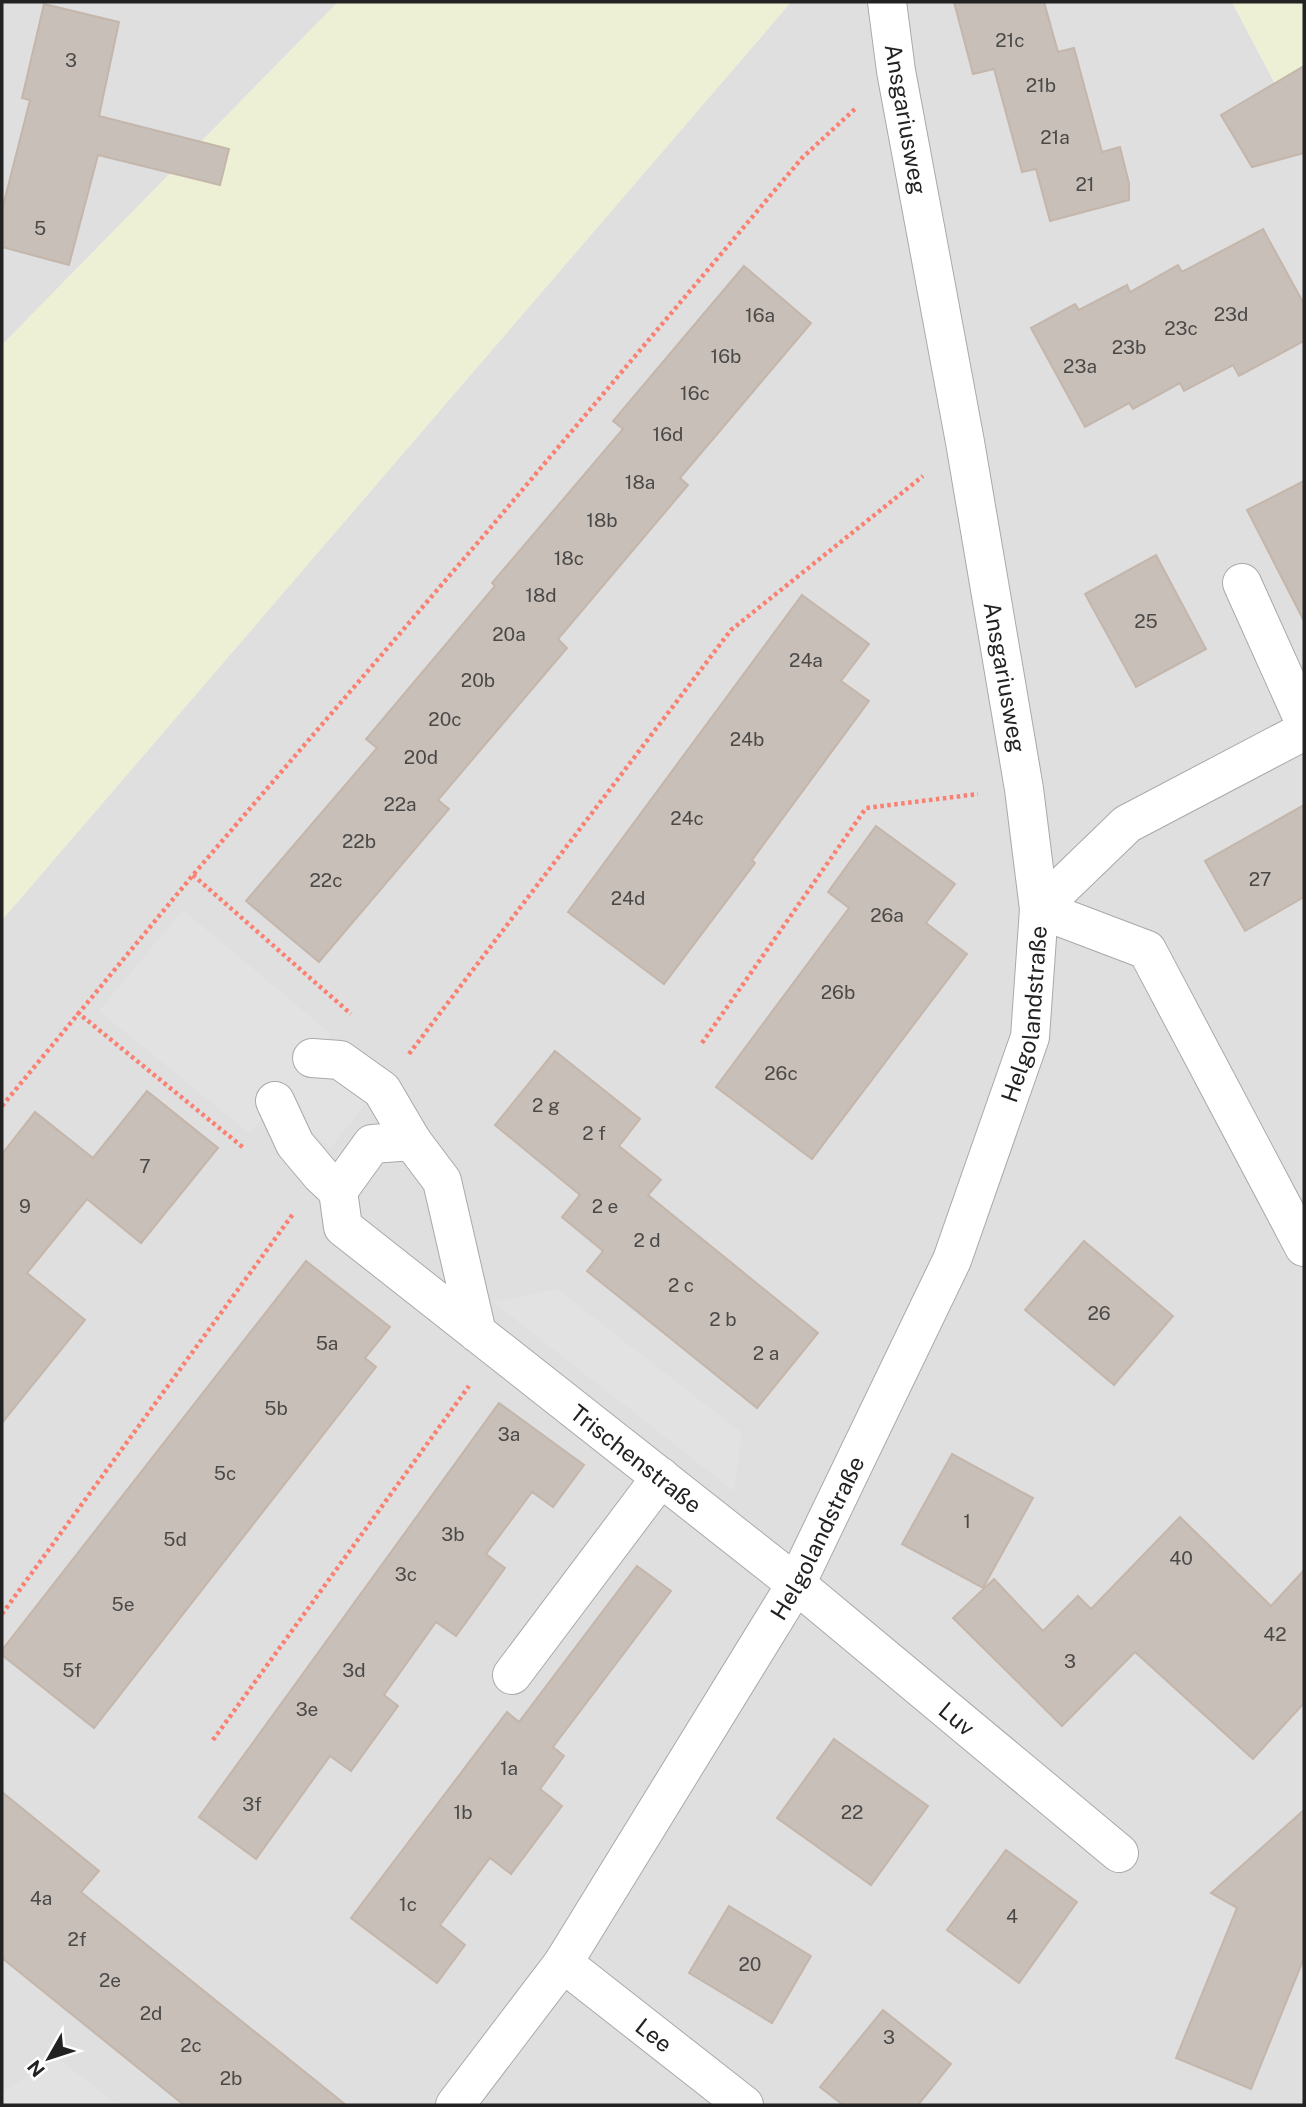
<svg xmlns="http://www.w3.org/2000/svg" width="1306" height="2107" font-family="'Public Sans',sans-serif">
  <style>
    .residential { fill: #e0dfdf }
    .farmland { fill: #eef0d5 }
    .parking { fill: #e2e2e2 }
    .building { fill: #c7bfb8; stroke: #c4b6ab; stroke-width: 2 }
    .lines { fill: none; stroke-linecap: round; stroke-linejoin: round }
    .minor-casing { stroke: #a9a9a9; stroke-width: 40 }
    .path { stroke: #fa8072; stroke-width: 4.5; stroke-dasharray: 3.5 3.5; stroke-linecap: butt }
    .minor { stroke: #fff; stroke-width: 38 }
    .labels { text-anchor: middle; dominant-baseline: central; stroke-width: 6; stroke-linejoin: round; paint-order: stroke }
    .number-label { font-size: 19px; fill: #4b4948 }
    .street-label { font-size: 23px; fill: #222; stroke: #fff }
  </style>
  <rect width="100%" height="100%" fill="#f2efe9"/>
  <!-- residential -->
  <g class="residential">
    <path d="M2 2H338L2 345Z"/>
    <path d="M791 2H1232L1304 139V2105H2V920Z"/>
  </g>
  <!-- farmland -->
  <g class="farmland">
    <path d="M338 2H791L2 920V345Z"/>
    <path d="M1232 2H1304V139Z"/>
  </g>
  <!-- parking -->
  <g class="parking">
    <path d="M183 910 331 1034 312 1059 367 1102 330 1148 276 1102 249 1133 99 1011Z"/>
    <path d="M557 1289 742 1433 734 1491 493 1302Z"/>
    <path d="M58 2058 118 2105H2V2092Z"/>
  </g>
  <!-- building -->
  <g class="building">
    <path d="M954 2H1044L1058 52 1074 48 1102 152 1120 147 1129 183V200L1050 221 1036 169 1022 172 994 69 973 74Z"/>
    <path d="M44 4 119 22 99 116 229 149 220 185 98 155 69 265 2 247V210L30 100 22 98Z"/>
    <path d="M1304 66V153L1252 167 1221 115Z"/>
    <path d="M1263 229 1304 304V341L1239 376 1233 365 1184 391 1180 383 1133 409 1129 403 1085 427 1031 328 1075 304 1079 310 1127 285 1130 292 1178 265 1182 272Z"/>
    <path d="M744 266 811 323 680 478 688 485 558 639 567 648 438 800 449 809 319 962 246 901 377 748 366 739 495 586 492 583 623 429 613 421Z"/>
    <path d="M1304 481V621L1247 510Z"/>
    <path d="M1156 555 1206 649 1136 687 1085 594Z"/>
    <path d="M802 595 869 644 841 681 869 701 752 860 755 863 664 984 568 912Z"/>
    <path d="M1304 805V897L1245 931 1205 861Z"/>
    <path d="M876 826 955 884 926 923 967 954 812 1159 716 1087 849 908 828 892Z"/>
    <path d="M555 1051 640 1119 619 1146 661 1180 648 1195 818 1333 757 1408 587 1271 603 1251 562 1217 580 1195 495 1125Z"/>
    <path d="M147 1091 218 1148 141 1243 87 1199 27 1273 85 1320 2 1423V1154L35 1112 93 1158Z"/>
    <path d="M1084 1241 1173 1316 1114 1385 1025 1310Z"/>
    <path d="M306 1261 390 1327 365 1358 376 1367 94 1728 2 1655V1650Z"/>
    <path d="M499 1403 584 1465 553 1507 532 1492 486 1554 505 1568 456 1636 436 1622 384 1695 398 1706 351 1771 330 1756 256 1859 199 1817Z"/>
    <path d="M952 1454 1033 1498 983 1588 902 1544Z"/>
    <path d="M1180 1517 1271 1606 1304 1570V1703L1253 1759 1135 1652 1062 1726 953 1618 994 1579 1043 1631 1078 1596 1091 1609Z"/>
    <path d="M637 1566 671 1591 553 1747 564 1756 540 1789 562 1806 511 1874 490 1858 440 1925 465 1945 437 1983 351 1918 507 1712 519 1722Z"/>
    <path d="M834 1739 928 1806 871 1885 777 1818Z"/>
    <path d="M2 1792 99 1871 81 1892 346 2105H184L2 1958Z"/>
    <path d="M1304 1810V1958L1251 2089 1176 2058 1237 1908 1211 1893Z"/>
    <path d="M1006 1850 1077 1902 1019 1983 947 1930Z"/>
    <path d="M729 1906 811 1956 772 2023 689 1973Z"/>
    <path d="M883 2010 951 2064 918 2105H843L820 2087Z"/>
  </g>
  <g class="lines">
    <!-- minor casing -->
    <g class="minor-casing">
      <g id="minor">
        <path d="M1242 583 1304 721"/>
        <path d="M1039 909 1147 950 1304 1247"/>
        <path d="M1039 909 1127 824 1304 731"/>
        <path d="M312 1058 340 1060 382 1090 412 1141"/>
        <path d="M275 1101 295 1144 321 1175 338 1191"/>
        <path id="s1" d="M477 1333 442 1181 412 1141 372 1144 338 1191 343 1227 796 1584 1119 1853"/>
        <path d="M512 1675 661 1477"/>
        <path id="s2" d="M563 1963 744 2105"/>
        <path id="s3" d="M455 2105 563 1963 796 1584 952 1260 1030 1037 1039 909 1024 789 965 442 896 71 887 2"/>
      </g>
    </g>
    <!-- path -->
    <g class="path">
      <path d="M193 875 351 1014"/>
      <path d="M77 1012 245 1149"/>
      <path d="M702 1043 866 808 978 794"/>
      <path d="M409 1054 731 630 923 476"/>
      <path d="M2 1106 193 875 486 533 802 158 857 107"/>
      <path d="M2 1614 293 1214"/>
      <path d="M213 1740 469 1386"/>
    </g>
    <!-- minor -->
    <use href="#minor" class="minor"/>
  </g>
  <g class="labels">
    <!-- number labels -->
    <g class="number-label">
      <text x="1010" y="40">21c</text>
      <text x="71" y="60">3</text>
      <text x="1041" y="85">21b</text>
      <text x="1055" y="137">21a</text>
      <text x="1085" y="184">21</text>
      <text x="40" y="228">5</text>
      <text x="1231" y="314">23d</text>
      <text x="760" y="315">16a</text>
      <text x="1181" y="328">23c</text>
      <text x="1129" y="347">23b</text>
      <text x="726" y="356">16b</text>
      <text x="1080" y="366">23a</text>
      <text x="695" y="393">16c</text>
      <text x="668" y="434">16d</text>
      <text x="640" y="482">18a</text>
      <text x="602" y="520">18b</text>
      <text x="569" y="558">18c</text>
      <text x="541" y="595">18d</text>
      <text x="1146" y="621">25</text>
      <text x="509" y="634">20a</text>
      <text x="806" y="660">24a</text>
      <text x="478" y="680">20b</text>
      <text x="445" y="719">20c</text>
      <text x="747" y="739">24b</text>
      <text x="421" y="757">20d</text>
      <text x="400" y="804">22a</text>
      <text x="687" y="818">24c</text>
      <text x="359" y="841">22b</text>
      <text x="1260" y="879">27</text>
      <text x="326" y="880">22c</text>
      <text x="628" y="898">24d</text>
      <text x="887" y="915">26a</text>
      <text x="838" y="992">26b</text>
      <text x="781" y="1073">26c</text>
      <text x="546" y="1105">2 g</text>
      <text x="594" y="1133">2 f</text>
      <text x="145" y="1166">7</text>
      <text x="25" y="1206">9</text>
      <text x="605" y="1206">2 e</text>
      <text x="647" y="1240">2 d</text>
      <text x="681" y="1285">2 c</text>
      <text x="1099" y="1313">26</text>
      <text x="723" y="1319">2 b</text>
      <text x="327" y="1343">5a</text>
      <text x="766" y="1353">2 a</text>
      <text x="276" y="1408">5b</text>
      <text x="509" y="1434">3a</text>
      <text x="225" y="1473">5c</text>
      <text x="967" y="1521">1</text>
      <text x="453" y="1534">3b</text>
      <text x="175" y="1539">5d</text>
      <text x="1181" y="1558">40</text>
      <text x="406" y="1574">3c</text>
      <text x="123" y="1604">5e</text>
      <text x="1275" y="1634">42</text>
      <text x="1070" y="1661">3</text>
      <text x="72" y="1670">5f</text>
      <text x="354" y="1670">3d</text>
      <text x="307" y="1709">3e</text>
      <text x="509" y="1768">1a</text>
      <text x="252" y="1804">3f</text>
      <text x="463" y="1812">1b</text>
      <text x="852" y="1812">22</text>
      <text x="41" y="1898">4a</text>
      <text x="408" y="1904">1c</text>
      <text x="1012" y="1916">4</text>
      <text x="77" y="1939">2f</text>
      <text x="750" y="1964">20</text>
      <text x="110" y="1980">2e</text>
      <text x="151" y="2013">2d</text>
      <text x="889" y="2037">3</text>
      <text x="191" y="2045">2c</text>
      <text x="231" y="2078">2b</text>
    </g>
    <!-- street labels -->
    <g class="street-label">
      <text transform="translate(906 119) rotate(80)">Ansgariusweg</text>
      <text transform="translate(1005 677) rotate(80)">Ansgariusweg</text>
      <text stroke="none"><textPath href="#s3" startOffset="1241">Helgolandstraße</textPath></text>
      <text stroke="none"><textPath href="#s1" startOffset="714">Trischenstraße</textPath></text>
      <text stroke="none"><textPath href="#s3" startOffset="674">Helgolandstraße</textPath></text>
      <text stroke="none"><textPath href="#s1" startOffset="1127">Luv</textPath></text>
      <text stroke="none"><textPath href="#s2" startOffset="116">Lee</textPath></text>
    </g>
  </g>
  <!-- border -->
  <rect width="1306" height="2107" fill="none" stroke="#222222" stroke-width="7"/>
  <!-- north arrow -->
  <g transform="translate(49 2058) rotate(231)" stroke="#ffffff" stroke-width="5" paint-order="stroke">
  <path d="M0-5L12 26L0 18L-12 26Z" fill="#222222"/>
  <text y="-10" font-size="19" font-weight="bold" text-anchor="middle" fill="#222222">N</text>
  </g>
</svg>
